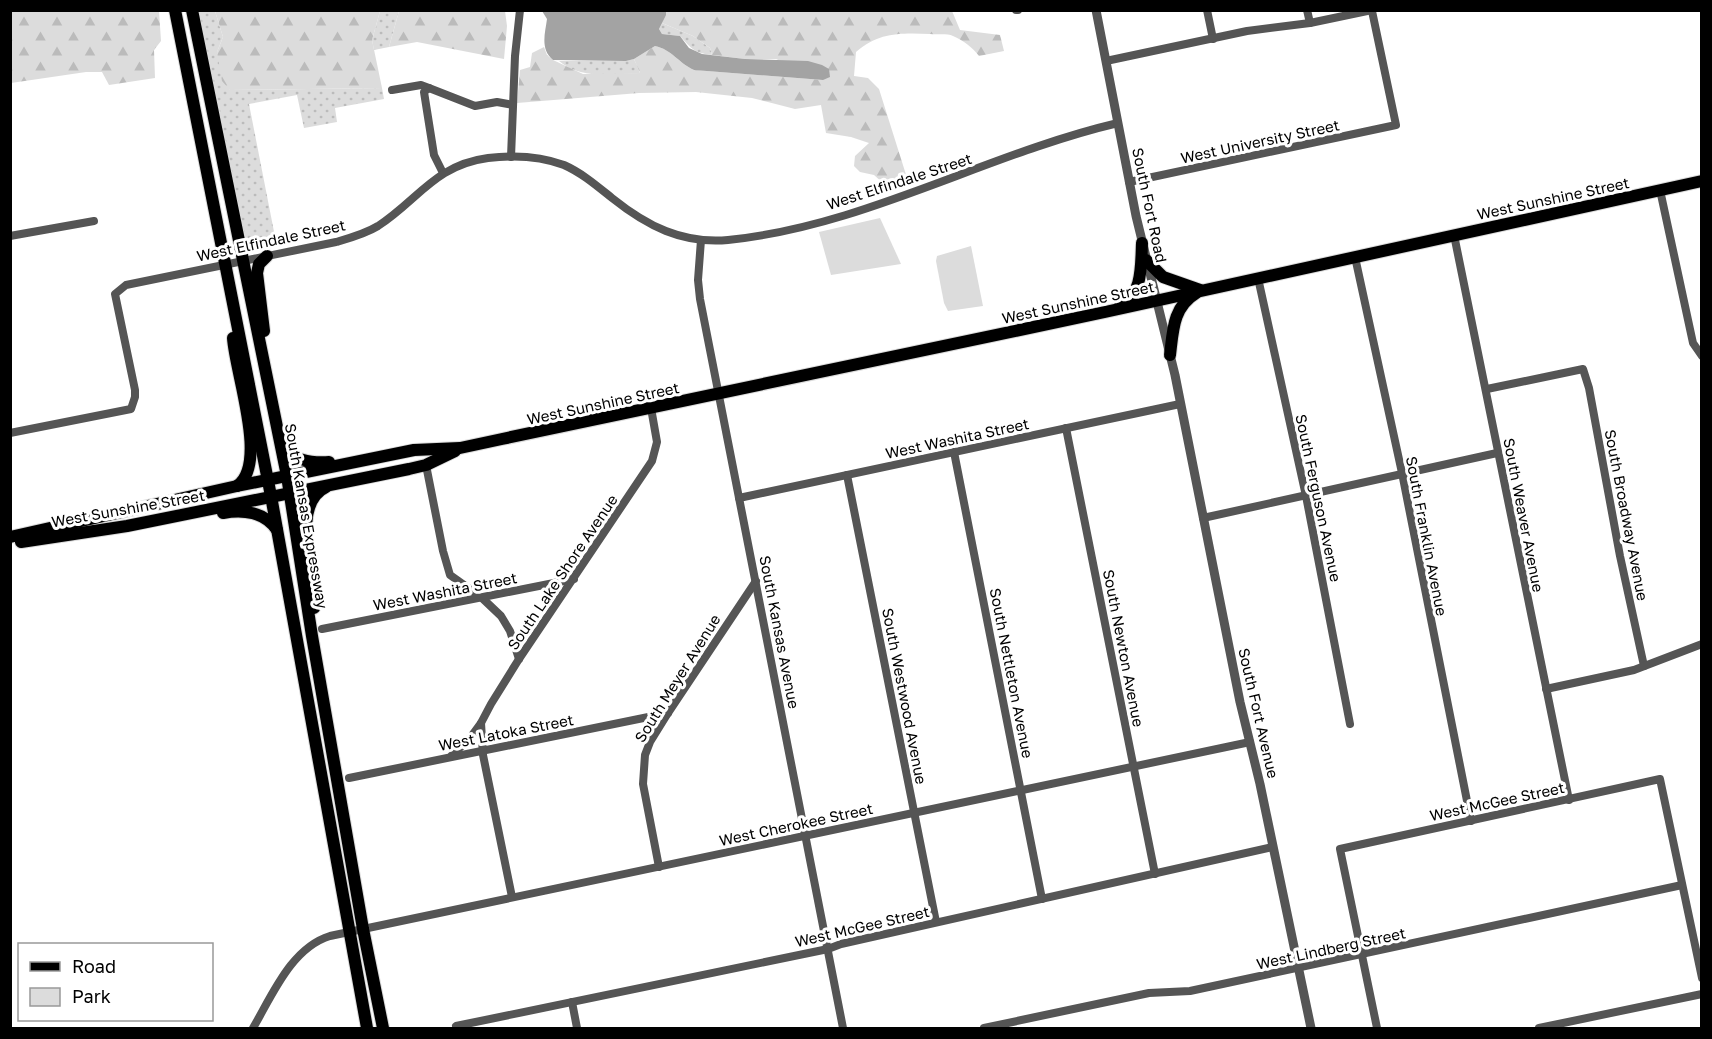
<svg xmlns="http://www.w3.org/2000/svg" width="1712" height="1039" font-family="'Golos Text',sans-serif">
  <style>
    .grass { fill: url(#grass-dots) }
    .forest { fill: url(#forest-firs) }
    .park { fill: #dcdcdc }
    .water { fill: #a3a3a3 }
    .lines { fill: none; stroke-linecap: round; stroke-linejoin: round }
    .primary-casing { stroke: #dbdbdb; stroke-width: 14 }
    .minor { stroke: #555; stroke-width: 8 }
    .tertiary { stroke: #555; stroke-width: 9 }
    .primary { stroke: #000; stroke-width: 12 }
    .labels { text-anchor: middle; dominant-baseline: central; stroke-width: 6; stroke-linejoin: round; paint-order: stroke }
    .street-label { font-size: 15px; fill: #000; stroke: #fff }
  </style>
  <defs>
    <pattern id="grass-dots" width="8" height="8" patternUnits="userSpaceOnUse" patternTransform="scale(1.5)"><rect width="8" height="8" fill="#dcdcdc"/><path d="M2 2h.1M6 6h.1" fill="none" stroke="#bbb" stroke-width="1.8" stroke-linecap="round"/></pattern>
    <pattern id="forest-firs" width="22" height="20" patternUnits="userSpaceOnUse" patternTransform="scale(1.5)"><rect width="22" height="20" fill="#dcdcdc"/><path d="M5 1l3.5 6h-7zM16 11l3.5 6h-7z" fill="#bbb"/></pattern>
  </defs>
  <rect width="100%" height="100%" fill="#fff"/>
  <!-- grass -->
  <g class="grass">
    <path d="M197 11H215L223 37 217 52 230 90 382 88 384 99 335 108 337 122 304 128 297 95 249 104 277 247C265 249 252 255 245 242Z"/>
    <path d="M380 11H399L389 47 374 50 372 40Z"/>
    <path d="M662 23 693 36 710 48 712 55C694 53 692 49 680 36L662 34 659 29Z"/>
    <path d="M634 59 640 73C614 74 581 80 559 61H626Z"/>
  </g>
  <!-- forest -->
  <g class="forest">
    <path d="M131 11 140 12 159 11 161 41 154 50 155 78 109 85 102 72H86L11 83V11Z"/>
    <path d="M215 11H380L372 40 382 88 230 90 222 81 217 52 223 37Z"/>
    <path d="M399 11H505L507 26 504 59 417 42 389 47Z"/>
    <path d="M666 11H952L960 30 1000 35 1004 51 979 56C973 48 963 40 953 36 947 33 937 35 930 34 901 33 879 32 856 52L854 76 868 78 879 89 908 181 894 187 884 184 874 175 860 172 854 166 855 156 869 143 851 137 826 133 821 105 795 109 752 98 696 92 639 93 517 103 520 70 530 67 532 53 544 47 547 55 553 60 583 74 640 73 634 59 655 46C671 49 680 64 694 70L823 80 776 59H745L712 55 710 48 693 36 662 23Z"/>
  </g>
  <!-- park -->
  <g class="park">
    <path d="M880 218 901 264 831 275 819 232Z"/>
    <path d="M971 246 983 306 948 311 944 303 936 261 937 256Z"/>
  </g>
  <!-- water -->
  <path class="water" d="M542 11H666V15L659 29 662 34 680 36 689 48 702 54 745 59 808 61 822 65 829 69 830 77 823 80 694 70C680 64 671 49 655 46L634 59 626 61 553 60C540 49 545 34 547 19Z"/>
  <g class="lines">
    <!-- primary casing -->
    <g class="primary-casing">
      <g id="primary">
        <path d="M175 10 271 496 367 1028"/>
        <path d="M192 10 287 476 312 636 363 929 383 1028"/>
        <path d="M1146 260 1163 277 1200 290"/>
        <path d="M1120 306C1143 297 1141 263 1142 243"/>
        <path d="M264 331 257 273 259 264 267 256"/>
        <path d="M233 338C235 373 269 464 237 486"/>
        <path d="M1170 355C1173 330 1173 307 1196 293"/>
        <path d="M282 443C291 461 311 463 329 462"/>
        <path d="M223 513C243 509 265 512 277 530"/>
        <path d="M10 537 237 486 414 450 460 448 502 439 1105 312 1702 181"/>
        <path d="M21 542 127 526 409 469 426 465 455 451"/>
        <path d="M314 608C315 576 289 504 326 487"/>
      </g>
    </g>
    <!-- minor -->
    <g class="minor">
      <path d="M1016 10H1018"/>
      <path d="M1207 10 1213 39"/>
      <path d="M1307 10 1310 23"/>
      <path d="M1106 61 1247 31 1310 23 1372 10"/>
      <path d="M392 90 421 85 429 88"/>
      <path d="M511 157 515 56 520 10"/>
      <path d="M443 173 434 155 424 92 429 88 475 106 497 102 513 105"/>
      <path d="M1129 182 1396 125 1372 11"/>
      <path d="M1660 190 1693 343 1702 356"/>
      <path d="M1454 235 1569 800"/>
      <path d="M10 236 94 221"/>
      <path d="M701 240 698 280 700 299 843 1028"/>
      <path d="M1355 257 1402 473 1471 821"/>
      <path d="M1258 278 1306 496 1350 724"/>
      <path d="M1487 389 1583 369 1589 388 1620 556 1644 666"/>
      <path d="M1066 428 1155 874"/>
      <path d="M10 433 131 409 135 397V390L115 294 126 285 336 242C350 238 365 234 378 226 418 200 435 165 488 158 513 155 540 156 564 165 582 173 597 186 612 198 647 226 682 244 728 240 865 226 986 154 1118 123"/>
      <path d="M954 452 1042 899"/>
      <path d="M426 465 443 551 450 575 481 597 501 616 510 631 519 659"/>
      <path d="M847 475 936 922"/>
      <path d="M739 498 1180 404"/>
      <path d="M1203 518 1497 453"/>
      <path d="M322 629 574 579"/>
      <path d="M1546 689 1634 670 1702 644"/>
      <path d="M452 755 470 738 481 723"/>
      <path d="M349 778 668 713"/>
      <path d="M659 867 643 784 645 755 650 742 668 713 756 581"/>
      <path d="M512 897 483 755 481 723 491 704 519 659 652 461 657 442 651 408"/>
      <path d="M572 1002 577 1028"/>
      <path d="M253 1028C272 996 291 948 330 936L1250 742"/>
      <path d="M457 1028 456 1026 828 949 841 944 1273 847"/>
      <path d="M984 1028 1149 993 1190 991 1682 885"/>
      <path d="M1377 1028 1340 849 1660 779 1702 978"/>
      <path d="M1539 1028 1702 994"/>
    </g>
    <!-- tertiary -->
    <path class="tertiary" d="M1096 10 1136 216 1175 375 1240 702 1260 784 1311 1028"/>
    <!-- primary -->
    <use href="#primary" class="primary"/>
  </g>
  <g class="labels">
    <!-- street labels -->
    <g class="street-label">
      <text transform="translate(1260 141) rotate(-12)">West University Street</text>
      <text transform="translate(899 181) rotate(-18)">West Elfindale Street</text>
      <text transform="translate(1553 198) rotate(-12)">West Sunshine Street</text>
      <text transform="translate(1150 205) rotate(78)">South Fort Road</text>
      <text transform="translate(271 240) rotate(-12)">West Elfindale Street</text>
      <text transform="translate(1078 302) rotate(-12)">West Sunshine Street</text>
      <text transform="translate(603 403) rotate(-12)">West Sunshine Street</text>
      <text transform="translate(957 438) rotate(-12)">West Washita Street</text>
      <text transform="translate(1319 498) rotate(78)">South Ferguson Avenue</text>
      <text transform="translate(128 508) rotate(-10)">West Sunshine Street</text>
      <text transform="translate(1524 515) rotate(79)">South Weaver Avenue</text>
      <text transform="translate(1627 515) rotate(79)">South Broadway Avenue</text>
      <text transform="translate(307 516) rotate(80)">South Kansas Expressway</text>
      <text transform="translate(1427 536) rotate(79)">South Franklin Avenue</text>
      <text transform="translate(562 572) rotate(-56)">South Lake Shore Avenue</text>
      <text transform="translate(445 591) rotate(-11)">West Washita Street</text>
      <text transform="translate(780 632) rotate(79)">South Kansas Avenue</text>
      <text transform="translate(1124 648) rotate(79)">South Newton Avenue</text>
      <text transform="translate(1012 673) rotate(79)">South Nettleton Avenue</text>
      <text transform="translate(677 678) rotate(-58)">South Meyer Avenue</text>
      <text transform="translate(905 696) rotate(79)">South Westwood Avenue</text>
      <text transform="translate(1259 713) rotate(77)">South Fort Avenue</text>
      <text transform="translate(506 732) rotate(-11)">West Latoka Street</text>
      <text transform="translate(1497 801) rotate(-12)">West McGee Street</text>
      <text transform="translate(796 824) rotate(-12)">West Cherokee Street</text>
      <text transform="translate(862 926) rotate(-13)">West McGee Street</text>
      <text transform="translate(1331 948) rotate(-12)">West Lindberg Street</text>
    </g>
  </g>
  <!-- border -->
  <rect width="1712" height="1039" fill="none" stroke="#000000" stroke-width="24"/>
  <!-- legend -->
  <rect x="18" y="943" width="195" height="78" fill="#ffffff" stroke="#999999" stroke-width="1.5"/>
  <rect x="30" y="962" width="30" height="9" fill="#000000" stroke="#999999" stroke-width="1.5"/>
  <text x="72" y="973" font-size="18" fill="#000000">Road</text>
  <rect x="30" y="988" width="30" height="18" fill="#dcdcdc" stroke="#999999" stroke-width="1.5"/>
  <text x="72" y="1003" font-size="18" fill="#000000">Park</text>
</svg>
